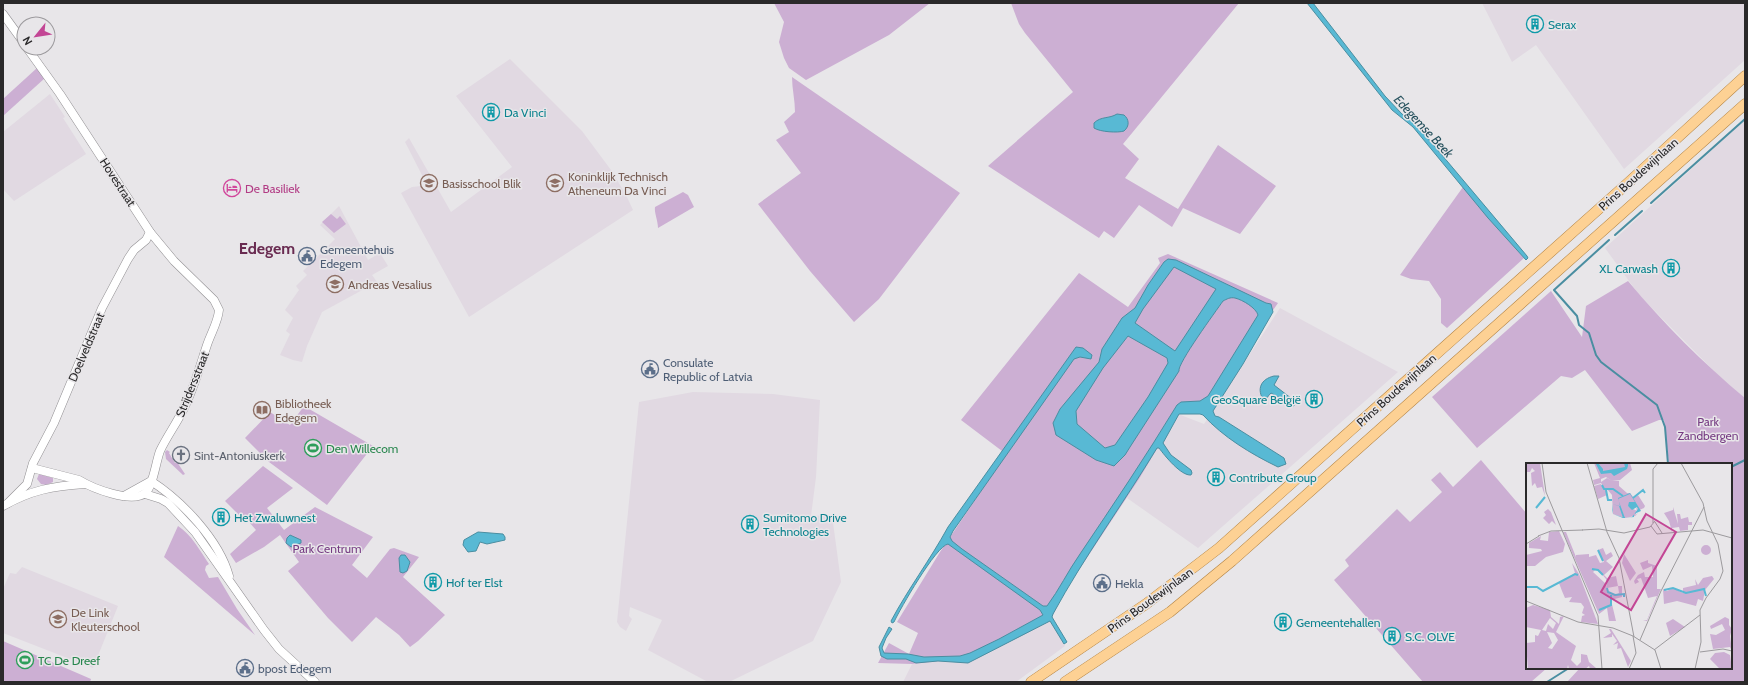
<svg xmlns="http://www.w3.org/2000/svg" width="1748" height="685" font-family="Cabin,sans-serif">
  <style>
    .built { fill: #e1d9e2 }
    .green { fill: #ccafd3 }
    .water { fill: #58b9d4; stroke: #4a8ea1; fill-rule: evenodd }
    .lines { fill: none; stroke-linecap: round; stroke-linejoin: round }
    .stream { stroke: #4a8ea1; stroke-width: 2 }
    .minor-casing { stroke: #929093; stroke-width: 9 }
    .major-casing { stroke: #b28241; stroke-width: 11 }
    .minor { stroke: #fff; stroke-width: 8 }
    .major { stroke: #fdd194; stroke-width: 10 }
    .labels { text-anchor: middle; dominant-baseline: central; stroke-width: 3; stroke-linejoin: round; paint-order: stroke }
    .culture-label { font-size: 12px; fill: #0d838f; stroke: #e8e6e9; text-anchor: start }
    .street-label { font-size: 12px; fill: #2a292a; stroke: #e8e6e9 }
    .education-label { font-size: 12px; fill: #785e54; stroke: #e8e6e9; text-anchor: start }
    .hotel-label { font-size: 12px; fill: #b23c85; stroke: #e8e6e9; text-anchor: start }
    .service-label { font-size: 12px; fill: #4e5e75; stroke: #e8e6e9; text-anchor: start }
    .park-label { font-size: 12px; fill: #763b83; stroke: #e8e6e9 }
    .leisure-label { font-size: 12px; fill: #27864d; stroke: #e8e6e9; text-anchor: start }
    .worship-label { font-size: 12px; fill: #5b616d; stroke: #e8e6e9; text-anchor: start }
    .water-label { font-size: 13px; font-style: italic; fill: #27525e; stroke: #e8e6e9 }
    .district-label { font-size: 16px; font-weight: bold; fill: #692b51; stroke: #e8e6e9 }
    .inset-river { fill: none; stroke: #58b9d4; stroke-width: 2 }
    .inset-road { fill: none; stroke: #9c9a9d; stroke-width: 1 }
    .view { fill: #c34695; fill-opacity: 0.15; stroke: #c34695; stroke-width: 2 }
    .inset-edge { fill: none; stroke: #2a292a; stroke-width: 2 }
  </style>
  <rect width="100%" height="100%" fill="#e8e6e9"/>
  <!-- built -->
  <g class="built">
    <path d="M1482 3H1745V60L1624 169 1536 45 1512 62Z"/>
    <path d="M510 59 582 131 611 170 626 195 633 210 469 317 401 193 412 187 421 186 424 179 405 142 409 138 451 212 512 167 456 96Z"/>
    <path d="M50 94 65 117 63 118 86 154 14 201 3 189V132Z"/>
    <path d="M1745 120V398L1723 380 1640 296 1605 248Z"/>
    <path d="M339 206 368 260 380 253 388 266 372 275 377 282 322 312 307 346 302 362 293 360 280 355 290 334 286 331 293 318 285 310 299 290 296 286 307 275 303 271 335 239 320 225Z"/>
    <path d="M1280 308 1398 372 1198 548 1127 498 1178 414 1204 424Z"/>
    <path d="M693 392 773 394 820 400 816 477 811 516 832 515 841 582 813 641 729 682H708L648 650 662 620 630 607 629 616 632 619 626 631 620 627 617 622 639 402Z"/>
    <path d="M22 567 118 606 93 668 3 633V589L10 573 16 574Z"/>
    <path d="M1050 621 1065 646 1016 682H903L912 664 941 661 968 663Z"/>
  </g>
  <!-- green -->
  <g class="green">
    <path d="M774 3H930L889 35 806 80 789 68 784 58 779 42 784 22Z"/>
    <path d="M1011 3H1239L1123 144 1139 159 1125 178 1178 209 1218 145 1276 186 1240 234 1183 208 1172 227 1139 205 1114 238 1104 231 1099 238 988 166 1073 92 1025 33 1019 24Z"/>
    <path d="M37 68 45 78 3 116V99Z"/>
    <path d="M792 77 960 193 879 299 854 322 810 271 758 204 801 173 776 140 789 132 784 122 795 112C795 100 792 89 792 77Z"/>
    <path d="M1463 187 1524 258 1447 328 1441 323V299L1429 281 1411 279 1400 275Z"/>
    <path d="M683 192 688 195 694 207 658 228C658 221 654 212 655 207Z"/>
    <path d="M331 214 337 219 340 216 346 224 334 233 322 222Z"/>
    <path d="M1168 254 1278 303 1203 410 1185 402 1139 479 1063 594 1050 621 968 663 941 661 912 664 878 663 889 643 909 654 918 633 897 622 940 552 1006 454 961 420 1079 273 1128 307 1160 263 1158 258Z"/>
    <path d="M1628 281C1663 323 1703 363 1745 398V682H1567L1580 668H1731V464H1669L1664 420H1659L1632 431 1585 370 1572 378 1561 376 1477 448 1432 397 1551 291 1582 337 1586 306Z"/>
    <path d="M304 406 373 446 327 505 269 462 245 438 270 412 290 425Z"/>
    <path d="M167 450 170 452 169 453 175 463 177 462 185 474 183 475 166 459 165 452Z"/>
    <path d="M1481 460 1527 514V668H1547L1531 682H1423L1334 580 1349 566 1345 560 1397 509 1410 522 1442 492 1431 480 1440 472 1453 487Z"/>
    <path d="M263 466 293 488 267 508 284 530 315 507 373 537 352 565 367 578 390 549 394 548 419 557 403 577 445 615 418 641 410 647 399 635 376 617 352 642 328 618 288 571 299 562 280 535 264 547 236 563 230 554 256 530 249 522 247 523 225 501Z"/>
    <path d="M39 474 53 478V482L46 485 41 484 37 479Z"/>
    <path d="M178 526C192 535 200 551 209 564L206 566 205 570 209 578 218 577 237 609 255 635 164 557Z"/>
    <path d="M3 641 91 679 90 682H3Z"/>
  </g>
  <!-- water -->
  <g class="water">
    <path d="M1307 3H1313L1385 96 1402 114 1416 124 1426 136 1527 256 1528 258 1526 260 1488 218 1413 127 1392 110Z"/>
    <path d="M1117 114 1124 115C1129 119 1130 126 1124 131 1118 133 1100 132 1094 128V123C1101 116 1109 119 1117 114Z"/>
    <path d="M1168 259 1176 260 1266 303 1271 304 1273 312 1243 364 1213 411 1215 416 1219 417 1284 458 1286 464 1278 467C1251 454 1223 437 1203 415L1200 414H1179L1163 443 1171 455 1191 470 1192 473 1191 475C1181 476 1165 456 1159 448H1157C1123 504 1084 557 1053 614L1052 617 1067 642 1064 644 1050 621 968 663 938 661 916 663 906 659H887L881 656 879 647 889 627 892 629 886 638 882 648 884 653 908 654 924 657 960 656 970 653 999 639 1043 615 1040 610 948 544C936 546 900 609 894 622L892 623 891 621C908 589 930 560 948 527L1076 347 1083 348 1092 355 1091 359 1080 357 1074 359 953 531 950 537 952 541 962 549 1043 606H1047C1059 590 1068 571 1080 554 1113 505 1146 456 1177 405L1181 402 1200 401 1208 396 1258 315C1256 308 1243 300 1235 298 1230 297 1227 299 1223 301 1216 311 1177 364 1179 371L1130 447 1125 455 1114 466 1096 460 1056 435 1053 423 1060 409 1099 362 1102 349 1122 318 1135 308 1148 285 1164 262ZM1174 267 1216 289 1175 351 1135 323 1143 309ZM1128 336 1167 358 1168 363 1148 397 1115 445 1105 448 1077 424 1076 411 1103 368Z"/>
    <path d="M1274 376H1279L1274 385 1296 402 1294 406 1271 393 1264 401C1256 389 1261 379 1274 376Z"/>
    <path d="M478 532 503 534 505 537V540L487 544 480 542 476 551 468 552 463 545 464 540Z"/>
    <path d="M290 535 301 540V543L291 547 286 543 287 538Z"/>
    <path d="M401 555H405L410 562 407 571 403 573 400 572 399 558Z"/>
  </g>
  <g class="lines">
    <!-- stream -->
    <g class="stream">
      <path d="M1651 203 1745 119"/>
      <path d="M1615 235 1642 211"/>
      <path d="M1609 240 1554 290 1577 316 1579 325 1589 333 1596 355 1601 362 1657 405 1665 427 1668 464"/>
      <path d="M1731 467 1745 460"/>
      <path d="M1547 682 1569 668"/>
    </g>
    <!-- minor casing -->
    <g class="minor-casing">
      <g id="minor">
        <path d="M3 14 24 43"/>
        <path d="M27 48 60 94 150 232 174 261 214 300 219 310C218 322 211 333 207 345 200 366 194 388 184 408 177 423 167 436 160 451 156 461 153 487 145 493 132 504 92 488 79 480L32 468"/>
        <path d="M151 481C182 501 219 540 229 576"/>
        <path d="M145 494 161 499 168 503 195 532 264 630 279 649 315 682"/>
        <path d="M124 496 151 481"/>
        <path d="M8 503 27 484 33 463 54 423 102 308 128 259 134 250 146 240 150 232"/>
        <path d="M3 506C31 490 53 486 85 484"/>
      </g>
    </g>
    <!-- major casing -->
    <g class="major-casing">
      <g id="major">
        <path d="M1031 682 1146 604 1219 548 1629 182 1745 76"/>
        <path d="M1065 682 1170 612 1232 561 1745 104"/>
      </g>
    </g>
    <!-- minor -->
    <use href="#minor" class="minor"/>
    <!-- major -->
    <use href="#major" class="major"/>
  </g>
  <!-- icons -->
  <defs>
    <g id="building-ring" transform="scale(0.9)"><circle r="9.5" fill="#e8e6e9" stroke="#0f9aa8" stroke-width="1.5"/><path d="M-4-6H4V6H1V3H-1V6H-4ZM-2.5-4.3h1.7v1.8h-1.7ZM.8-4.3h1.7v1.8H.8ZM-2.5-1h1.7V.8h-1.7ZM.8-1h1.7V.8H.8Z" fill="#0f9aa8"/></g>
    <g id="school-ring" transform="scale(0.9)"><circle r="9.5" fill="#e8e6e9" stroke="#8d6e63" stroke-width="1.5"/><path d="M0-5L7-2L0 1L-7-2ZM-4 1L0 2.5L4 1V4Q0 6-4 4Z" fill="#8d6e63"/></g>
    <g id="hotel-ring" transform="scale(0.9)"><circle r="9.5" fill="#e8e6e9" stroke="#d1479c" stroke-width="1.5"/><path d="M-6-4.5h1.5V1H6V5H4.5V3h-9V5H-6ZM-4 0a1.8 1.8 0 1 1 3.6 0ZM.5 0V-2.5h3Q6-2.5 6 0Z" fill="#d1479c"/></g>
    <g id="civic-ring" transform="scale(0.9)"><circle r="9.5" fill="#e8e6e9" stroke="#5c6f8a" stroke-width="1.5"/><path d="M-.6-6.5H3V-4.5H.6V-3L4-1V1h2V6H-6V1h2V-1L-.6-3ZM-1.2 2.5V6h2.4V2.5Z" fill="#5c6f8a"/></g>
    <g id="library-ring" transform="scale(0.9)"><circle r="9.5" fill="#e8e6e9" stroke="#8d6e63" stroke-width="1.5"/><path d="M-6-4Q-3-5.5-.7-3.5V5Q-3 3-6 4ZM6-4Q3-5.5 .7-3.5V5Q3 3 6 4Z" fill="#8d6e63"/></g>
    <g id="stadium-ring" transform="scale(0.9)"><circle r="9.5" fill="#e8e6e9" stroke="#2e9e5b" stroke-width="1.5"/><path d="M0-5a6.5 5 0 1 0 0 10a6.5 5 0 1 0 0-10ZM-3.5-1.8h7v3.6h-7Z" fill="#2e9e5b"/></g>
    <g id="church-ring" transform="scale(0.9)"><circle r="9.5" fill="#e8e6e9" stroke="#6b7280" stroke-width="1.5"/><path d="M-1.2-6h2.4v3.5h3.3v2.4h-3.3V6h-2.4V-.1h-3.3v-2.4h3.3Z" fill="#6b7280"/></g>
  </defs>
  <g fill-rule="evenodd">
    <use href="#building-ring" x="1535" y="24"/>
    <use href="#building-ring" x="491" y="112"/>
    <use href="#school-ring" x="429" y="183"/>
    <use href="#school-ring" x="555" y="183"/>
    <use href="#hotel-ring" x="232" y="188"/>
    <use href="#civic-ring" x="307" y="256"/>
    <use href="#building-ring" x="1671" y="268"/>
    <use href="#school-ring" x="335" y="284"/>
    <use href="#civic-ring" x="650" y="369"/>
    <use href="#building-ring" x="1314" y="399"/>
    <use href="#library-ring" x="262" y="410"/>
    <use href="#stadium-ring" x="313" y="448"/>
    <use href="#church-ring" x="181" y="455"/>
    <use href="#building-ring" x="1216" y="477"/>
    <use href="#building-ring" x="221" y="517"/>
    <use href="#building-ring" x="750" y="524"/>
    <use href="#building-ring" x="433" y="582"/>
    <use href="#civic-ring" x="1102" y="583"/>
    <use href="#school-ring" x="58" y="619"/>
    <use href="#building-ring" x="1283" y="622"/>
    <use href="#building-ring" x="1392" y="636"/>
    <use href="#stadium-ring" x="25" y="660"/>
    <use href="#civic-ring" x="245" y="668"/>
  </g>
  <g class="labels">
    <!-- culture labels -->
    <g class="culture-label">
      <text x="1548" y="24">Serax</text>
      <text x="504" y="112">Da Vinci</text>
      <text x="1658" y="268" text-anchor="end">XL Carwash</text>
      <text x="1301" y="399" text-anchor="end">GeoSquare België</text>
      <text x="1229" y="477">Contribute Group</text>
      <text x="234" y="517">Het Zwaluwnest</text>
      <text x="763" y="517">Sumitomo Drive<tspan x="763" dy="14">Technologies</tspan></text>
      <text x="446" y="582">Hof ter Elst</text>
      <text x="1296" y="622">Gemeentehallen</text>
      <text x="1405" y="636">S.C. OLVE</text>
    </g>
    <!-- street labels -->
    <g class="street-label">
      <text transform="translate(1638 174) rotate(-42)">Prins Boudewijnlaan</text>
      <text transform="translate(118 182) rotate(57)">Hovestraat</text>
      <text transform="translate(86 347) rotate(-67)">Doelveldstraat</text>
      <text transform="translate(192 384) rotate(-68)">Strijdersstraat</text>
      <text transform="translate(1396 390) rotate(-42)">Prins Boudewijnlaan</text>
      <text transform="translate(1150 600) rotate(-36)">Prins Boudewijnlaan</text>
    </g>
    <!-- education labels -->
    <g class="education-label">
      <text x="568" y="176">Koninklijk Technisch<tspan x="568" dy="14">Atheneum Da Vinci</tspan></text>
      <text x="442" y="183">Basisschool Blik</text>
      <text x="348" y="284">Andreas Vesalius</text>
      <text x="275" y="403">Bibliotheek<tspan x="275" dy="14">Edegem</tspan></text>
      <text x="71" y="612">De Link<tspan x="71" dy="14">Kleuterschool</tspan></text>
    </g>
    <!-- hotel labels -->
    <g class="hotel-label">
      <text x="245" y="188">De Basiliek</text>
    </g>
    <!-- service labels -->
    <g class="service-label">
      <text x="320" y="249">Gemeentehuis<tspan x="320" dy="14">Edegem</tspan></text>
      <text x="663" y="362">Consulate<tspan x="663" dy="14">Republic of Latvia</tspan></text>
      <text x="1115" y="583">Hekla</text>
      <text x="258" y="668">bpost Edegem</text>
    </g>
    <!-- park labels -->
    <g class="park-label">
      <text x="1708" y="421">Park<tspan x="1708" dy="14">Zandbergen</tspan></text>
      <text x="327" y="548">Park Centrum</text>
    </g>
    <!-- leisure labels -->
    <g class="leisure-label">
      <text x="326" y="448">Den Willecom</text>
      <text x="38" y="660">TC De Dreef</text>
    </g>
    <!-- worship labels -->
    <g class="worship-label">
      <text x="194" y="455">Sint-Antoniuskerk</text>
    </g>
    <!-- water labels -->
    <g class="water-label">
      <text transform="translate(1424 126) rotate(47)">Edegemse Beek</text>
    </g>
    <!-- district labels -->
    <g class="district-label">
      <text x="267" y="248">Edegem</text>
    </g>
  </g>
  <!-- overview -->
  <g transform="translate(1526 463)">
    <rect width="206" height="206" fill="#e8e6e9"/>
    <path d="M0 0H14L19 33 16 24 11 25 9 20 6 23 5 10 9 8 6 5 4 9H1ZM68 0H104L106 7 94 17 86 18 80 14 75 16V19L81 15 86 18H93V23L101 30H104L108 35 112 32 119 43 118 45 111 48 110 45 112 46 106 39 102 43 111 48 109 52 112 50 109 53 99 55 87 51 86 32 81 26V32L72 36 68 23 75 21 78 27 79 26 75 20 68 22 67 17 74 15ZM147 44 152 61 151 51H154L155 56 162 54 163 59H166V62H162V67L154 68 153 64 146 65V69L143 58 138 50 147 47ZM22 46 25 49 30 62 26 58 23 61 17 55 20 52 18 49ZM33 68 39 81 37 89 20 94 9 103H0V92L16 88 15 86 3 85V80L15 73 14 77 22 78 23 69ZM37 69H40L50 94V92L63 91V94L70 92 74 100 78 99 72 87 77 85 80 92 85 89 87 93 80 98 87 104 78 112 81 115 90 113 92 123 81 125 80 116 75 110 70 106 67 109 80 121 82 129 89 132 93 130 92 123H96V134L85 137 90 158H83L81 145 73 151ZM175 87a5 5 0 1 1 10 0a5 5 0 1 1-10 0ZM98 91 110 110 104 118 96 100ZM122 97V100L131 103V126H135L121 158H117L121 157 131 133 122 135 115 115 111 116 113 119 109 121 108 118 112 112 118 109 119 114H127L126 103 117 107 114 100ZM46 100 53 111 72 161 55 159 56 153 59 152 56 150 58 144 55 140 43 139 46 134 39 135 36 128 33 120 49 110ZM186 113 188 116 179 127 177 138 172 136 170 143 151 138 138 141 137 126 141 128 147 125 157 130V125L170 122 169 116 172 122 177 115ZM7 142 24 147 25 154 33 161 34 154 38 153 30 169 50 183 45 197 51 203 55 199V191L61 192 63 199 70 205 64 206 63 203 59 206H43L42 202 41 206H2L0 180 9 179V172L12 173 15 167 0 164V145ZM24 155 30 160 27 166 22 161 20 168 16 167ZM21 169 28 170 32 177 26 186 22 185 26 180ZM199 154 203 156V162L206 166 204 173 206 188 204 184 187 186 184 171 190 172 199 167 196 161 185 166 184 163ZM147 156 159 164 144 173 140 160ZM83 166H85L105 198 102 204 95 185 91 186 92 180 87 182 91 178 86 171V174L77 175 85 170ZM198 189 204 192 206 206H194L184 196 189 190Z" fill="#ccafd3" fill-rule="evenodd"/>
    <path d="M72 0 77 6V8L99 4 98 0H102V3L101 6 88 13 85 10 75 11 70 1ZM104 30 115 48 108 51V54L112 50 108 54 99 55 87 51 86 47V37V41L94 43 92 35ZM104 31 109 39H103L102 43 106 47 111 44 112 46 106 54 99 55 92 36ZM86 41 93 43 97 55 87 51Z" fill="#58b9d4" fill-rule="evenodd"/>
    <path class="inset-river" d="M76 22 78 26H87L97 33M80 27 82 37H86M107 35 117 27 119 30M10 45 19 34M72 87 77 98M66 106 72 107 77 112M0 124H11L17 128 49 111 52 112M81 125 82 129 89 132 98 131V134M138 127 147 125 160 130 178 126 180 133M73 147 85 142V132"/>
    <path class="inset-road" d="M16 0 20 29 72 153 76 206M61 0 81 69 93 95 108 174M155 0 177 40 181 58 192 81 197 108 194 116 180 135 174 147 175 179 169 206M129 59 136 70M127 60V6L132 0M125 63 131 71 177 67 206 75M56 67 73 66 98 70 124 64 129 58M12 73 25 68 57 67M0 81 13 73M135 128 178 44M0 138 52 159 87 165 107 173 129 187 135 206M114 177 135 128M128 187 174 152M174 189 197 186 206 188M103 206 110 190 107 173"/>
    <path class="view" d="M120 51 150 69 105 147 75 129Z"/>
    <rect width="206" height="206" class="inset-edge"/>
  </g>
  <!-- border -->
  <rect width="1748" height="685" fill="none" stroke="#2a292a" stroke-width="8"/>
  <!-- north arrow -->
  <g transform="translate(36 36) rotate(240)"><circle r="19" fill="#e8e6e9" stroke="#9c9a9d"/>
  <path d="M0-3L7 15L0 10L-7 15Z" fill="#c34695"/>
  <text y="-6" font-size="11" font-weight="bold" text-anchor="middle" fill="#2a292a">N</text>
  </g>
</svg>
